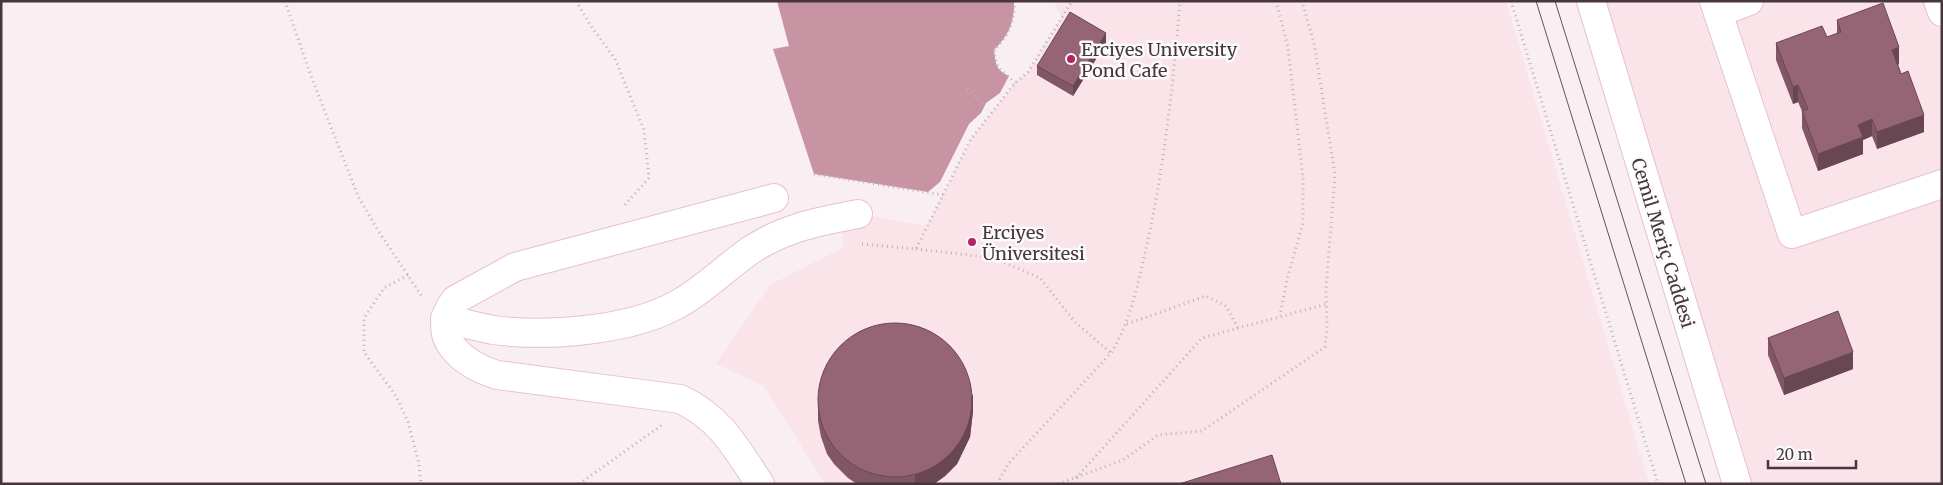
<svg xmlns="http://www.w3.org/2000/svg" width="1943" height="485" font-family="Merriweather,serif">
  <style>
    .built { fill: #f9eef1 }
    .green { fill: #fae4ea }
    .water { fill: #c894a4 }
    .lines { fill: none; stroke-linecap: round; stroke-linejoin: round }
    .minor-casing { stroke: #e8c0cc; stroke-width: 30 }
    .path { stroke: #b9b3b4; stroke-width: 3; stroke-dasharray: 1 4; stroke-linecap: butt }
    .minor { stroke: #fff; stroke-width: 28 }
    .tram { stroke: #625559; stroke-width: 1 }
    .wall { fill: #815765 }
    .shaded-wall { fill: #694752 }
    .building { fill: #966575; stroke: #694752 }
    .poi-dot { fill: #af2565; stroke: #fbfbfb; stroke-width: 2 }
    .labels { text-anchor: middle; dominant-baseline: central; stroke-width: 5; stroke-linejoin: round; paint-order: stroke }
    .poi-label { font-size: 18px; fill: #47373c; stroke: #fbfbfb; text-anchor: start }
    .street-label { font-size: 18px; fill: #47373c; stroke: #fbfbfb }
  </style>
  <rect width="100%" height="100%" fill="#fbfbfb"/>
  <!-- built -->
  <rect class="built" x="1" y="1" width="1941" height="483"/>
  <!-- green -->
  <g class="green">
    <path d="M1053 1H1506L1649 484H825L764 386 716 364 770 285 841 249 844 242 837 218 858 214 927 226 971 139 1015 83 1028 72 1062 17Z"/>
    <path d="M1576 1H1942V484H1735Z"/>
  </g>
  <!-- water -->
  <path class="water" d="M777 1H1014C1015 22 1008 36 994 50 996 64 995 69 1009 76L1000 93 986 103 981 113 969 124 940 182 928 192 814 174 773 49 789 46Z"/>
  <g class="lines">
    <!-- minor casing -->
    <g class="minor-casing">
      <g id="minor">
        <path d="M1591 1 1737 484"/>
        <path d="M1714 1 1792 234 1942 184"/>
        <path d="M1938 1 1942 12"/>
        <path d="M1718 13 1749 1"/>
        <path d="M445 318C461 323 477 327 493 330 546 337 631 331 678 304 703 291 727 266 751 250 784 228 820 221 858 214"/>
        <path d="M760 484C736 448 721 418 680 399L497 375C463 364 427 337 455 300L515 267 774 198"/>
      </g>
    </g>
    <!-- path -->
    <g class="path">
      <path d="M285 1 311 76 358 196 379 232 423 298"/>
      <path d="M576 1 589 23 615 59 644 130 649 178 623 207"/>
      <path d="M1015 1C1014 21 1009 36 994 50 997 73 1001 68 1015 83"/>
      <path d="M1276 1 1288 47 1303 178V223L1287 279 1280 316"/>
      <path d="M1511 1 1658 484"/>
      <path d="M967 89 985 106"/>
      <path d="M814 174 943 195"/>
      <path d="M862 244 916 249 971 139 1015 83 1028 72 1072 1"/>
      <path d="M916 249 994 258 1040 278 1075 322 1111 353"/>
      <path d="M408 275 384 288 364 318V352L396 396 408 422 419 464 421 484"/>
      <path d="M1127 324 1206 296 1226 306 1238 328"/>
      <path d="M1076 478 1202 338 1327 304"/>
      <path d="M579 484 662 425"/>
      <path d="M997 484 1009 463 1111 353C1130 322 1137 288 1145 253 1164 171 1173 85 1180 1"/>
      <path d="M1058 484 1123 460 1158 435 1202 431 1325 347 1327 328 1326 288 1335 175 1314 43 1302 1"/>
    </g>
    <!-- minor -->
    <use href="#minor" class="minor"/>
    <!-- tram -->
    <g class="tram">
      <path d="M1536 1 1686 484"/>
      <path d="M1555 1 1706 484"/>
    </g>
  </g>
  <!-- wall -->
  <g class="wall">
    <path d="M1837 20 1899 64 1898 65 1924 132 1877 149 1872 136 1863 140V154L1818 171 1802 128V111L1798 102 1793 104 1776 60V43L1827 37 1837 33Z"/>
    <path d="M1106 43 1073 96 1037 75V66Z"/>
    <path d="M1768 338 1853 369 1784 395 1768 355Z"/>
    <path d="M818 404 973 411 970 437 957 464 945 476 934 484H857L848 478 834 464 827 454 821 437 818 421Z"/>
  </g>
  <!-- shaded-wall -->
  <g class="shaded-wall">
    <path d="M1106 33V43L1073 96V86Z"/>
    <path d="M1899 47V64L1892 67V50Z"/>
    <path d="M1798 85V102L1793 104V87Z"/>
    <path d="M1924 115V132L1877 149V132Z"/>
    <path d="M1872 119V136L1863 140V154L1818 171V154L1858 125Z"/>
    <path d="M1853 352V369L1784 395V378Z"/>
    <path d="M973 394V411L970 437 957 464 945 476 934 484H915V475Z"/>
  </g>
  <!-- building -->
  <g class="building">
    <path d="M1883 3 1899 47 1892 50 1901 74 1908 71 1924 115 1877 132 1872 119 1858 125 1863 137 1818 154 1802 111 1808 109 1798 85 1793 87 1776 43 1822 26 1827 37 1841 32 1837 20Z"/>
    <path d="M1070 12 1106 33 1073 86 1037 66Z"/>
    <path d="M1838 311 1853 352 1784 378 1768 338Z"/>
    <circle cx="895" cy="400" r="77"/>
    <path d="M1272 455 1281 484H1179Z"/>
  </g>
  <!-- markers -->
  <g class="poi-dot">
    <circle cx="1071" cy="59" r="5"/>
    <circle cx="972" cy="242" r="5"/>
  </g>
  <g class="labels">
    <!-- poi labels -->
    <g class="poi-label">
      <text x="1081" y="49">Erciyes University<tspan x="1081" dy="21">Pond Cafe</tspan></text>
      <text x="982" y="232">Erciyes<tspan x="982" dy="21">Üniversitesi</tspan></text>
    </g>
    <!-- street labels -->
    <g class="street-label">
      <text transform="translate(1663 243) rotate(73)">Cemil Meriç Caddesi</text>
    </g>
  </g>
  <!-- border -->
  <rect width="1943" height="485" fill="none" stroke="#47373c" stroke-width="5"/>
  <!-- scale -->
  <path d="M1768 460v8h88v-8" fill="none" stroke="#47373c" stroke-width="2.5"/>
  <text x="1776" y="460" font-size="15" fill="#47373c" stroke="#fbfbfb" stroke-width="4" paint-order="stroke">20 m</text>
</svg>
